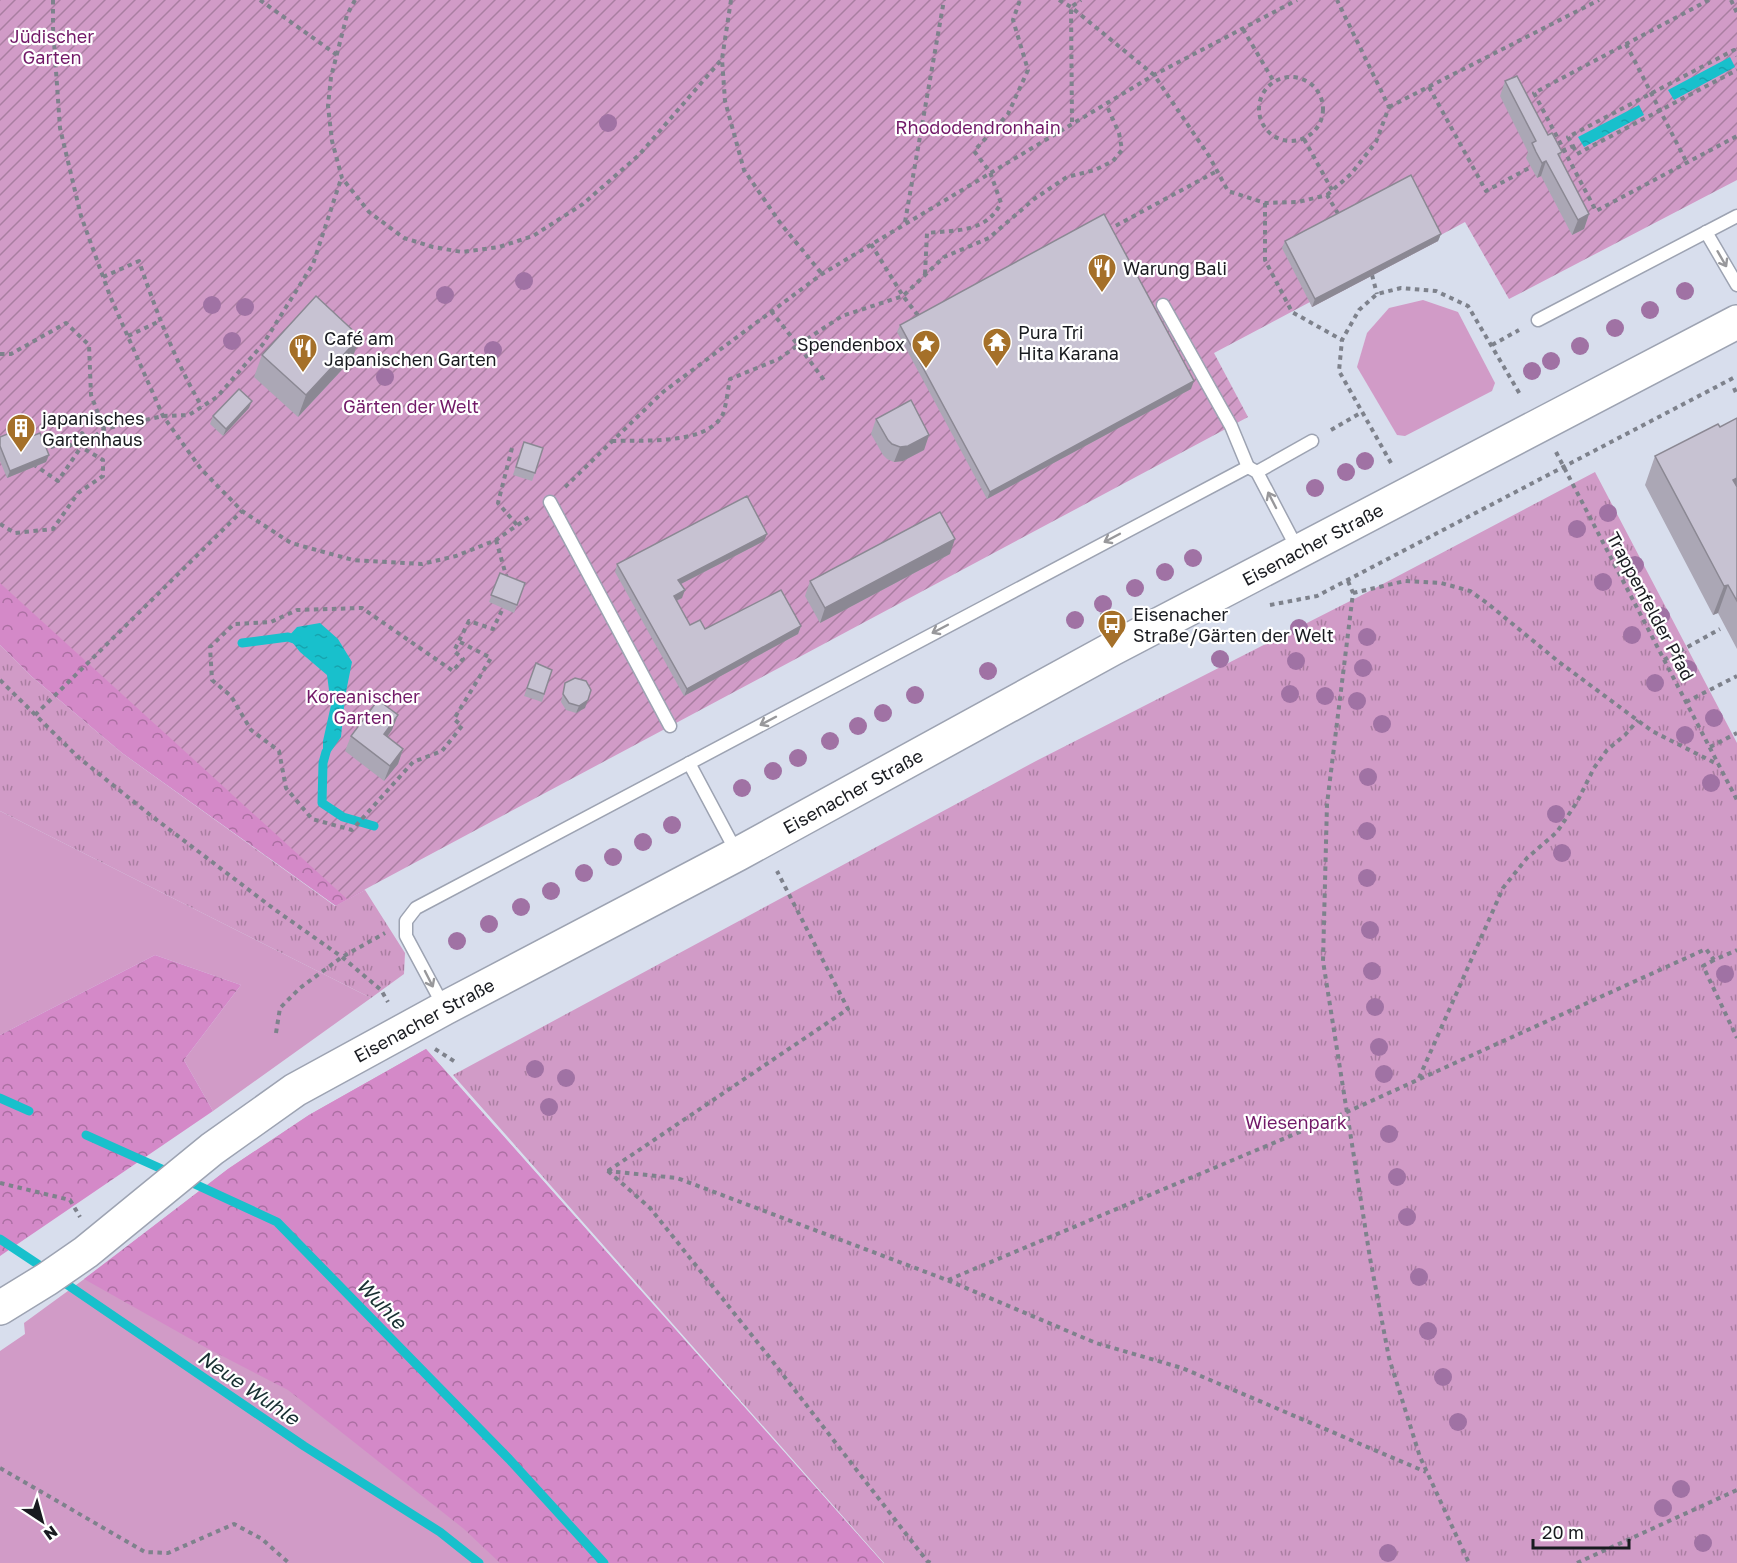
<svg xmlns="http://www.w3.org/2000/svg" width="1737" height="1563" font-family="'Golos Text',sans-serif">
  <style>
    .grass { fill: #d19bc7 }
    .forest { fill: url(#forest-crowns) }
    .park { fill: url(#park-tufts) }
    .garden { fill: url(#garden-furrows) }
    .water { fill: url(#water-ripples) }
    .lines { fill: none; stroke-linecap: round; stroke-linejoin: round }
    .stream { stroke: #18c0cc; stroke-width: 9 }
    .lane-casing { stroke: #9da3b2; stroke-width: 15 }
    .secondary-casing { stroke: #9da3b2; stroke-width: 36 }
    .path { stroke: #7e828c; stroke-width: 4; stroke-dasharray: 4.5 4.5; stroke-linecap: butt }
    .lane { stroke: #fff; stroke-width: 12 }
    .secondary { stroke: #fff; stroke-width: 33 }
    .tree { fill: #a072a4 }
    .wall { fill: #aba7b5 }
    .shaded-wall { fill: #8b8893 }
    .building { fill: #c7c2d2; stroke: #8b8893; stroke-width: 1.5 }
    .oneway { stroke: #98989b }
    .labels { text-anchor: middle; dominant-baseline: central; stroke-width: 4.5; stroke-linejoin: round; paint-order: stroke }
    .park-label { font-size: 18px; fill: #721968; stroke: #fff }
    .poi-label { font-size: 18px; fill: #191b20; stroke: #fff; text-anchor: start }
    .street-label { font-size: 18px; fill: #191b20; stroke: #fff }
    .water-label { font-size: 20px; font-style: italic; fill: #183032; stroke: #fff }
  </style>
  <defs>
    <pattern id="forest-crowns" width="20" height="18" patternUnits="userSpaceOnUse" patternTransform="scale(1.5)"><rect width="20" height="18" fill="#d489c8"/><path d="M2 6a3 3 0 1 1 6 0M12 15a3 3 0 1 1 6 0" fill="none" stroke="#ab6fa2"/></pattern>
    <pattern id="park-tufts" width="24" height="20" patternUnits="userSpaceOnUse" patternTransform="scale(1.5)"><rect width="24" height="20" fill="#d19bc7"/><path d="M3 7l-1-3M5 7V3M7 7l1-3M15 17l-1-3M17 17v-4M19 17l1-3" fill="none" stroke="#a97ea1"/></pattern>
    <pattern id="garden-furrows" width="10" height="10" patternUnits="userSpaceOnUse" patternTransform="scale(1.5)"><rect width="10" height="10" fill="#d19bc7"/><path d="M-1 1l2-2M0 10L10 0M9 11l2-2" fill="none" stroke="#a97ea1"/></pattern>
    <pattern id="water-ripples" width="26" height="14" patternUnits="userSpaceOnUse" patternTransform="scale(1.5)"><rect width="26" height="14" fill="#18c0cc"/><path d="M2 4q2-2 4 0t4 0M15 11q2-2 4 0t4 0" fill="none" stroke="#16a4af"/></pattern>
  </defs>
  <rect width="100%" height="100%" fill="#d8deed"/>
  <!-- grass -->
  <g class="grass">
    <path d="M1423 300 1458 312 1495 383 1492 391 1405 436 1397 435 1357 367 1367 333 1389 308Z"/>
    <path d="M0 811 371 998 213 1111 184 1060 241 985 155 955 0 1035Z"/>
    <path d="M426 1049 883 1563H0V1351L25 1334 24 1323 98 1269 228 1169 309 1115Z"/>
  </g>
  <!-- forest -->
  <g class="forest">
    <path d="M0 557 365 890 336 906 122 753 31 676 0 645Z"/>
    <path d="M155 955 241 985 184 1060 213 1111 0 1256V1035Z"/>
    <path d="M426 1049 883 1563H500L464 1529 288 1390 203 1346 84 1279 228 1169 309 1115Z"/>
  </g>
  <!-- park -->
  <g class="park">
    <path d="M1595 472 1737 743V1563H884L453 1075 1036 761 1362 595Z"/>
    <path d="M0 645 31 676 122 753 335 906 365 890 405 953 404 974 371 998 0 811Z"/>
  </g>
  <!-- garden -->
  <path class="garden" d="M0 0H1737V180L1509 299 1465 222 1437 237 1438 241 1312 307 1310 302 1214 353 1248 417 347 899 0 583Z"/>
  <!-- water -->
  <g class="water">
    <path d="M1730 57 1735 67 1674 100 1668 90Z"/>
    <path d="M1639 105 1644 115 1584 147 1578 137Z"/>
    <path d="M320 623 338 639 352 662 345 697 341 737 323 763V741L331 705 327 675 300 652 288 637 297 627Z"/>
  </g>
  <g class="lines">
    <!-- stream -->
    <g class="stream">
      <path d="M242 643 288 637 297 640"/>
      <path d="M326 752 323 763 322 803 343 817 374 826"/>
      <path d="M0 1098 29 1111"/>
      <path d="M86 1135 173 1174"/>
      <path d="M186 1180 277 1222 509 1459 604 1563"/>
      <path d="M0 1239 48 1271"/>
      <path d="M59 1279 304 1446 440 1532 479 1563"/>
    </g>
    <!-- lane casing -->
    <g class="lane-casing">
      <g id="lane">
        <path d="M1706 232 1737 285"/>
        <path d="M1163 305 1231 426 1248 467"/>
        <path d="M1538 320 1737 216"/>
        <path d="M1257 472 1312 441"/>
        <path d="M550 502 670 726"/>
        <path d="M689 763 737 853"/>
        <path d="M444 1007 406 936V921L416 908 1248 467 1257 472 1298 550"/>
      </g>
    </g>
    <!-- secondary casing -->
    <g class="secondary-casing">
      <g id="secondary">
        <path id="s1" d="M0 1308 47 1279 86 1252 212 1149 295 1090 445 1008 738 854 1112 649 1737 322"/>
      </g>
    </g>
    <!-- path -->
    <g class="path">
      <path d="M53 0V28L60 128 81 216 110 296 163 416 201 469 242 511 291 543 353 560 422 564 456 556 496 540 532 515"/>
      <path d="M260 0 337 55"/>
      <path d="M355 0 347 15 331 77 328 106 332 141 342 178 369 212 404 238 433 247 462 252 499 247 533 236 583 204 639 155 722 59"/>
      <path d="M731 0 722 59 725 101 744 170 781 224 822 274"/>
      <path d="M1059 0 1071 7 1154 75 1209 156 1228 191 1265 203 1298 202 1327 195 1340 217"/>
      <path d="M1709 0 1534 93 1596 211 1737 136"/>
      <path d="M1731 0 1737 13"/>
      <path d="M1243 29 1274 82"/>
      <path d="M1626 44 1687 163"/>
      <circle cx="1291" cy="109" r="32"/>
      <path d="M1429 87 1486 191 1531 167"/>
      <path d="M1389 107 1599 0"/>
      <path d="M1072 122 1071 7 1081 0"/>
      <path d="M1304 139 1332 190"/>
      <path d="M1573 146 1577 154 1737 70"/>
      <path d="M1562 151 1573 146 1568 137 1734 50 1737 56"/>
      <path d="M1327 195 1351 174 1376 142 1389 107 1337 0"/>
      <path d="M1265 203V260L1292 312 1342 340"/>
      <path d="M905 222 944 0"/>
      <path d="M1108 230 1217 171"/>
      <path d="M871 244 903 296 920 318"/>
      <path d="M925 274 927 233C956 230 986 233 1001 203L990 172 974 151 1008 114 1028 70 1013 20 1020 0"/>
      <path d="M1372 275 1377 294"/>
      <path d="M103 277 139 261C156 311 175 361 202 407"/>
      <path d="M771 311 798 345 842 316 903 296 944 257 989 238 1034 199 1067 177 1095 170 1113 161 1122 150 1119 133 1106 104"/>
      <path d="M128 336 160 321"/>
      <path d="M1492 345 1519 330"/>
      <path d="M0 354H11L66 323 89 345 91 395 104 429"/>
      <path d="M1734 388 1737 395"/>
      <path d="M1331 430 1362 412"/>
      <path d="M612 441C642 440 705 445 722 416 726 409 728 388 730 379L779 359 798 345 824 380"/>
      <path d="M512 448 498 503 517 525"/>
      <path d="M42 450 54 446H70L82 433 88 441"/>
      <path d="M1556 452 1737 800"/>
      <path d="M1391 463 1339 371 1342 340 1359 310 1377 294 1401 288 1436 291 1468 306 1521 396"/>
      <path d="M33 464 58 481 81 447"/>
      <path d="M565 487 663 392 822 274 1154 75 1297 0"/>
      <path d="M0 524 15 533 53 529 78 493 103 476V460L81 447 104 429 163 416 189 415 217 397 263 344 313 264 341 179"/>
      <path d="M496 540 507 579"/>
      <path d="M1348 581 1353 593 1327 804 1323 961 1370 1258 1389 1358 1420 1457 1469 1563"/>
      <path d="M1353 593 1405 581 1441 583 1470 591 1487 603 1559 662 1652 731 1719 765"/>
      <path d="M1097 605 1104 617"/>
      <path d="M1270 605 1317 596 1737 376"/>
      <path d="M460 642 491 658 454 719 462 726 442 751 413 762 352 830 312 819 286 788 279 751 251 730 231 696 212 680 210 647 234 624 271 622 297 610 362 608 453 671 463 659 454 651 469 621 493 629 505 604"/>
      <path d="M1664 660 1720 629"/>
      <path d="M0 680 78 757 149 814 274 909 342 957 381 990 388 1002"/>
      <path d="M1686 702 1737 676"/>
      <path d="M35 715 242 511"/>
      <path d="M1710 747 1737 733"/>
      <path d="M1714 960 1703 966 1737 1038"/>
      <path d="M276 1033 280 1008 300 988 342 957 385 933"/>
      <path d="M435 1049 457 1063"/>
      <path d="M1419 1078 1503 888 1527 858 1557 832 1577 802 1594 768 1607 750 1625 735 1638 720"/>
      <path d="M607 1171 677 1178 947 1280 1096 1343 1182 1368 1426 1472"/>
      <path d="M608 1171 650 1208 770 1358 927 1561 931 1563"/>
      <path d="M608 1171 848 1009 777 871"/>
      <path d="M0 1183 70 1200 80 1217"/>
      <path d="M948 1280 1347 1112 1706 949 1714 960 1737 950"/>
      <path d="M0 1468 145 1552 168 1553 234 1524 262 1539 289 1563"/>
      <path d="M1577 1563 1737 1490"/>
    </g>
    <!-- lane -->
    <use href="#lane" class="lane"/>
    <!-- secondary -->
    <use href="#secondary" class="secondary"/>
  </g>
  <!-- trees -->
  <g class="tree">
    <circle cx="608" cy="123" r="9"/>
    <circle cx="524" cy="281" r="9"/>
    <circle cx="1685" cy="291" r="9"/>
    <circle cx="445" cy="295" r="9"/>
    <circle cx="212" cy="305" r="9"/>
    <circle cx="245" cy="307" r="9"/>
    <circle cx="1650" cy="310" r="9"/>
    <circle cx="1615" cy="328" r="9"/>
    <circle cx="232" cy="341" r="9"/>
    <circle cx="1580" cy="346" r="9"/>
    <circle cx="493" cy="350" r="9"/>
    <circle cx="1551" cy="361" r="9"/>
    <circle cx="1532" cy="371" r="9"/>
    <circle cx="385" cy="377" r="9"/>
    <circle cx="1365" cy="461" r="9"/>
    <circle cx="1346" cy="472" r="9"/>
    <circle cx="1315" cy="488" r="9"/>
    <circle cx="1608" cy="513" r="9"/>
    <circle cx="1577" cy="529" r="9"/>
    <circle cx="1193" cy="558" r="9"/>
    <circle cx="1635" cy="565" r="9"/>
    <circle cx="1165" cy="572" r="9"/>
    <circle cx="1603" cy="582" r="9"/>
    <circle cx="1135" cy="588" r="9"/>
    <circle cx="1103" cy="604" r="9"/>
    <circle cx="1661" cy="616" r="9"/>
    <circle cx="1075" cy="620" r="9"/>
    <circle cx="1299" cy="628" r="9"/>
    <circle cx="1632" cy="635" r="9"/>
    <circle cx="1367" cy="637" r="9"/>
    <circle cx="1220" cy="659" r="9"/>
    <circle cx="1296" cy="661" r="9"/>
    <circle cx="1363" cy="668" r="9"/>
    <circle cx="1688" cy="669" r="9"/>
    <circle cx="988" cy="671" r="9"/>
    <circle cx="1655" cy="683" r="9"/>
    <circle cx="1290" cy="694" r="9"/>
    <circle cx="915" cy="695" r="9"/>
    <circle cx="1325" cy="696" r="9"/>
    <circle cx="1357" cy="701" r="9"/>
    <circle cx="883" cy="713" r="9"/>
    <circle cx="1714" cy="718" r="9"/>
    <circle cx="1382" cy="724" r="9"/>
    <circle cx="858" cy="726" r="9"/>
    <circle cx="1685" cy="735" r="9"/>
    <circle cx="830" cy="741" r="9"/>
    <circle cx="798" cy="758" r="9"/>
    <circle cx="773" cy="771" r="9"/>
    <circle cx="1368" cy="777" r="9"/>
    <circle cx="1711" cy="783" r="9"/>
    <circle cx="742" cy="788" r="9"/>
    <circle cx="1556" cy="814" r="9"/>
    <circle cx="672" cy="825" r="9"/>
    <circle cx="1367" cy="831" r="9"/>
    <circle cx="643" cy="842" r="9"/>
    <circle cx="1562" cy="853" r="9"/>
    <circle cx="613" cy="857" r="9"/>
    <circle cx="584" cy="873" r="9"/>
    <circle cx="1367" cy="878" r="9"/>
    <circle cx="551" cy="891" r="9"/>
    <circle cx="521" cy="907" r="9"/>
    <circle cx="489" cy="924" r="9"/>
    <circle cx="1370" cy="930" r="9"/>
    <circle cx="457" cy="941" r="9"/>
    <circle cx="1372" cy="971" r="9"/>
    <circle cx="1725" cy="974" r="9"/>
    <circle cx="1375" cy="1007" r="9"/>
    <circle cx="1379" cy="1047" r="9"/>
    <circle cx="535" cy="1069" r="9"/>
    <circle cx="1384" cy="1074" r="9"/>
    <circle cx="566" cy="1078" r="9"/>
    <circle cx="549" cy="1107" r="9"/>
    <circle cx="1389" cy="1134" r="9"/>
    <circle cx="1397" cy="1177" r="9"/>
    <circle cx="1407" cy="1217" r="9"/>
    <circle cx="1419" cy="1277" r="9"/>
    <circle cx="1428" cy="1331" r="9"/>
    <circle cx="1443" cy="1377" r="9"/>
    <circle cx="1458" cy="1422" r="9"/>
    <circle cx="1681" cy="1489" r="9"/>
    <circle cx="1663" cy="1508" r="9"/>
    <circle cx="1703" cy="1543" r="9"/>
    <circle cx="1388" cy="1553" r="9"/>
  </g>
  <!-- wall -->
  <g class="wall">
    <path d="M1505 81 1562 152 1560 158 1589 214 1584 229 1572 235 1541 176 1537 178 1526 158 1528 152 1500 96Z"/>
    <path d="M1441 234 1438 241 1312 307 1282 248 1285 241Z"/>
    <path d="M900 325 1191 389 987 499 897 332Z"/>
    <path d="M360 337 352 359 298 417 254 377 262 355Z"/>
    <path d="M249 408 223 436 210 424 213 416Z"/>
    <path d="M1737 418V649L1718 613 1713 615 1645 485 1655 456 1720 427Z"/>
    <path d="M876 419 929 435 924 450 903 461 894 462 887 459 883 455 871 434Z"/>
    <path d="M0 437 49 455 46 462 7 478 0 461Z"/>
    <path d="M521 449 535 473 532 481 513 475Z"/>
    <path d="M764 541 681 584 682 598 677 601 690 625 705 629 801 626 798 634 684 696 615 572 617 564Z"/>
    <path d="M950 554 820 623 805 596 810 581Z"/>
    <path d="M500 573 525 583 514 613 489 602Z"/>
    <path d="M536 663 552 670 542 702 524 696Z"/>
    <path d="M565 683 585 708 576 713 566 710 561 702Z"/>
    <path d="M392 730 387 737 403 749 398 764 384 781 345 751 351 736Z"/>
  </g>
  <!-- shaded-wall -->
  <g class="shaded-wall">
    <path d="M1546 161 1541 176 1537 178 1542 163Z"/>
    <path d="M1589 214 1584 229 1572 235 1578 220Z"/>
    <path d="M1441 234 1438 241 1312 307 1315 299Z"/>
    <path d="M360 337 352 359 298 417 306 395Z"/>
    <path d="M1194 381 1191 389 987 499 990 492Z"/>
    <path d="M252 401 249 408 223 436 226 429Z"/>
    <path d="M929 435 924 450 903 461 894 462 900 447Z"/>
    <path d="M49 455 46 462 7 478 10 471Z"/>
    <path d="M1737 478V501L1733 480Z"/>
    <path d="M767 534 764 541 675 587 678 580Z"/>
    <path d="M955 539 950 554 820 623 825 608Z"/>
    <path d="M1728 585 1718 613 1713 615 1724 586Z"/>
    <path d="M685 590 682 598 671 603 674 596Z"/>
    <path d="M801 626 798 634 684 696 687 689Z"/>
    <path d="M588 700 585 708 576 713 579 706Z"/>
    <path d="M398 715 392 730 378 749 384 734Z"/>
    <path d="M403 749 398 764 384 781 390 766Z"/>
  </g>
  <!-- building -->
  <g class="building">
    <path d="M1517 76 1548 135 1552 133 1562 152 1558 154 1589 214 1578 220 1546 161 1542 163 1536 152 1532 143 1536 141 1505 81Z"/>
    <path d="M1411 175 1441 234 1315 299 1285 241Z"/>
    <path d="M1104 214 1194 381 990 492 900 325Z"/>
    <path d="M316 296 360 337 306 395 262 355Z"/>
    <path d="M239 389 252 401 226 429 213 416Z"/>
    <path d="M911 400 929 435 908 446 900 447 892 444 888 440 876 419Z"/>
    <path d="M1737 418V478L1733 480 1737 487V601L1728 585 1724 586 1655 456 1718 424 1720 427Z"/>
    <path d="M22 428 27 438 40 433 49 455 10 471 0 446V437Z"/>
    <path d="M524 442 543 448 535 473 516 467Z"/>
    <path d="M747 496 767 534 678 580 685 590 674 596 690 625 700 620 705 629 781 590 801 626 687 689 617 564Z"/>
    <path d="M940 512 955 539 825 608 810 581Z"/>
    <path d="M500 573 525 583 517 605 491 595Z"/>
    <path d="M536 663 552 670 544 694 527 688Z"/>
    <path d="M575 678 586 681 591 690 588 700 579 706 569 703 563 694 565 683Z"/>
    <path d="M378 700 398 715 384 734 403 749 390 766 351 736Z"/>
  </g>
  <!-- one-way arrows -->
  <defs><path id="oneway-shaft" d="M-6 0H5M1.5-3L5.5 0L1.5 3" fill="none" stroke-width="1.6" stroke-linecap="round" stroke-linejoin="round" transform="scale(1.5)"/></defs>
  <g class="oneway">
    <use href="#oneway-shaft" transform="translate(1722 259) rotate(60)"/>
    <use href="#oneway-shaft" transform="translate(1272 500) rotate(-117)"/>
    <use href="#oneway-shaft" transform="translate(1112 538) rotate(152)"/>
    <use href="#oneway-shaft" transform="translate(940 629) rotate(152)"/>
    <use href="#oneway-shaft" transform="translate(768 721) rotate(152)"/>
    <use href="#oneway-shaft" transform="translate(429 979) rotate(63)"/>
  </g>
  <!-- icons -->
  <defs>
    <g id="restaurant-pin" transform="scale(1.5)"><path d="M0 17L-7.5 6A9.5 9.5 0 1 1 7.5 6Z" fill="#a57029" stroke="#fff"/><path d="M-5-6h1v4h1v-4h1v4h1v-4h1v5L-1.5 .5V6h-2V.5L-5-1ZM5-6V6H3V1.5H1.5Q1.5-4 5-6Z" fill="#fff"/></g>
    <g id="temple-pin" transform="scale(1.5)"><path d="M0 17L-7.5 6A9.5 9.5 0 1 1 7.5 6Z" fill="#a57029" stroke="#fff"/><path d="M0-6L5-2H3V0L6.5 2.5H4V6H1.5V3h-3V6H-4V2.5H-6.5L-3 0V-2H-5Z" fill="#fff"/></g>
    <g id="sight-pin" transform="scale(1.5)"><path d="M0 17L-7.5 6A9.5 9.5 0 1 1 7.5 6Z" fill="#a57029" stroke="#fff"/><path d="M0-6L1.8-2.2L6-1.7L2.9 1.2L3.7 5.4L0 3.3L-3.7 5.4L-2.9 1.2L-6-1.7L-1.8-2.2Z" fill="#fff"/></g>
    <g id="building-pin" transform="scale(1.5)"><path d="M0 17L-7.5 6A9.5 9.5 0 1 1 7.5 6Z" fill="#a57029" stroke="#fff"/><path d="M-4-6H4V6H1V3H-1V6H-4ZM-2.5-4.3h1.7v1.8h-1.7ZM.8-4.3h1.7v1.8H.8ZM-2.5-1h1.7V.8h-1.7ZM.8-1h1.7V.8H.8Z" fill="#fff"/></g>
    <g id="bus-pin" transform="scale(1.5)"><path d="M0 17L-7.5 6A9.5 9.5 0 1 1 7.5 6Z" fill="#a57029" stroke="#fff"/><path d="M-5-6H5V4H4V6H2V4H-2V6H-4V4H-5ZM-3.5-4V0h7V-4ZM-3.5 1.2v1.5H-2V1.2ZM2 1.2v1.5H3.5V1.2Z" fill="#fff"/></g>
  </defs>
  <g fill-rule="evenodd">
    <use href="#restaurant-pin" x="1102" y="268"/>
    <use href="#temple-pin" x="997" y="342"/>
    <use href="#sight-pin" x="926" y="344"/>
    <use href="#restaurant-pin" x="303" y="348"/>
    <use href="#building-pin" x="21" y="428"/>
    <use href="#bus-pin" x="1112" y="624"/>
  </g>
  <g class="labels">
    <!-- park labels -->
    <g class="park-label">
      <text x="52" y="36">Jüdischer<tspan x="52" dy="21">Garten</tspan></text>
      <text x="978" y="127">Rhododendronhain</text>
      <text x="411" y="406">Gärten der Welt</text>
      <text x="363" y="696">Koreanischer<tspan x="363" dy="21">Garten</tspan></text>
      <text x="1296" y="1122">Wiesenpark</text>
    </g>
    <!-- poi labels -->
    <g class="poi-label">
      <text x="1123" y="268">Warung Bali</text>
      <text x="1018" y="332">Pura Tri<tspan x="1018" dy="21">Hita Karana</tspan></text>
      <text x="324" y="338">Café am<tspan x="324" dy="21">Japanischen Garten</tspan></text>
      <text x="905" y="344" text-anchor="end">Spendenbox</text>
      <text x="42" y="418">japanisches<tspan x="42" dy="21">Gartenhaus</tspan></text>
      <text x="1133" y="614">Eisenacher<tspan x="1133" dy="21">Straße/Gärten der Welt</tspan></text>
    </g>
    <!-- street labels -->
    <g class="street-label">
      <text stroke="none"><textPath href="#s1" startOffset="1522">Eisenacher Straße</textPath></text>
      <text transform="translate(1651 606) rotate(62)">Trappenfelder Pfad</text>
      <text stroke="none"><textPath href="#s1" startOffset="1000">Eisenacher Straße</textPath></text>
      <text stroke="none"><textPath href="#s1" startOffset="514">Eisenacher Straße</textPath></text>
    </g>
    <!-- water labels -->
    <g class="water-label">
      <text transform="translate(382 1303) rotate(46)">Wuhle</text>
      <text transform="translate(249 1387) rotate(34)">Neue Wuhle</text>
    </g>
  </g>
  <!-- north arrow -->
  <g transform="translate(42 1521) rotate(144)" stroke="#ffffff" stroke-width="4.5" paint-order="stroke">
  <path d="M0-4.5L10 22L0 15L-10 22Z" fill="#191b20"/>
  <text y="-9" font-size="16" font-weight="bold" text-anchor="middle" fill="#191b20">N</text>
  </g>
  <!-- scale -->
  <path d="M1533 1539v9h96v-9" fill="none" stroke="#191b20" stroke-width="3"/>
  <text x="1542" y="1539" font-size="18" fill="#191b20" stroke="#ffffff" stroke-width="4.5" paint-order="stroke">20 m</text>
</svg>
